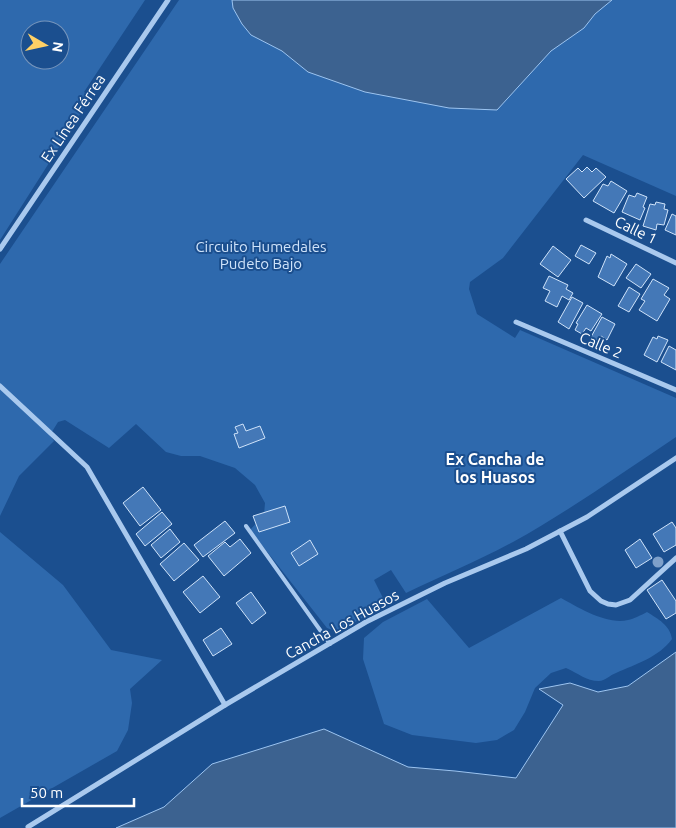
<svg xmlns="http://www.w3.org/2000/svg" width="676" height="828" font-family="Ubuntu,sans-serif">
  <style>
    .green { fill: #2e69ad; fill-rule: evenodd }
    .water { fill: #3c6290; stroke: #9cc4f0 }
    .building { fill: #4478b7; stroke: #cfe3fa }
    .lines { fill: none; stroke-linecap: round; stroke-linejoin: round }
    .lane { stroke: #a9c9ee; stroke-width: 4 }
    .street { stroke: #a9c9ee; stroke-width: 5 }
    .tree { fill: #7ea0ca }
    .labels { text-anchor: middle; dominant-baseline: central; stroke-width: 4; stroke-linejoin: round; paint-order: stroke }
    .street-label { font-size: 15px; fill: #fff; stroke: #1b4f8f }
    .park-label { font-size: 15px; fill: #cfe3fa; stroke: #1b4f8f }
    .neighbourhood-label { font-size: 16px; font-weight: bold; fill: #fff; stroke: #1b4f8f }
  </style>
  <rect width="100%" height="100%" fill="#1b4f8f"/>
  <!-- green -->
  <g class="green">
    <path d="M0 0H145L84 92 91 97 0 240ZM30 30H60V60H30Z"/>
    <path d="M179 0H676V196L583 155 503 258 470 282 469 289 477 314 515 338 520 330 676 398V437C622 473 569 511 513 542 478 561 442 576 406 593L391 570 374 580 386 604 338 632 327 628 250 530 264 515 265 503 255 485 235 468 200 456H181L166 452 136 424 109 448 65 420 58 422 50 435 54 441 19 476 0 516V264Z"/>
    <path d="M0 532 63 585 111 650 162 660 130 689 132 703 128 730 117 751 0 818Z"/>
    <path d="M561 598C579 608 607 625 628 620 634 619 641 615 647 612 658 619 670 625 672 639 659 657 636 664 616 673 610 675 605 681 599 681 586 681 578 673 566 668L551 673 535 688 525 712 514 730 497 740 476 743 412 735 384 724 363 659 364 638 383 622 427 599 469 648Z"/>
  </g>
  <!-- water -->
  <g class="water">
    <path d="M232 0H612L595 14 584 28 551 51 497 110 449 108 365 92 308 72 282 51 251 35 242 24 233 8Z"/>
    <path d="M676 652V828H116L164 807 212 764 324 729 408 767 455 771 516 778 563 705 539 689 570 683 598 692 628 686Z"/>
  </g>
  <!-- building -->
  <g class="building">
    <path d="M587 167 592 172 596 168 606 177 584 198 566 179 578 168 582 172Z"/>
    <path d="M611 181 627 191 614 213 593 201 603 184 608 186Z"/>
    <path d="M637 193 647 197 643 207 645 208 640 220 622 212 629 195 635 197Z"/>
    <path d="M656 202 665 204 664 209 668 210 664 225 657 224 656 230 643 226 650 204 655 205Z"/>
    <path d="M672 214 676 216V235L665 230Z"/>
    <path d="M581 245 596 253 589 264 575 256Z"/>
    <path d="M553 246 571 260 558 277 540 264Z"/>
    <path d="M611 254 627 264 614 286 598 277 607 256 610 258Z"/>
    <path d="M636 264 651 274 641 288 626 278Z"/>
    <path d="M549 276 568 285 566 289 573 293 569 300 562 296 557 307 545 301 550 291 543 288Z"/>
    <path d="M653 279 669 288 664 295 670 299 657 321 639 310 645 301 641 299Z"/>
    <path d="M629 287 640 294 629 312 618 306Z"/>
    <path d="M572 297 583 303 569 329 558 322Z"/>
    <path d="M587 305 602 314 591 331 586 328 582 334 575 330 578 324 576 323Z"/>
    <path d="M602 317 615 324 607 340 601 336 599 341 591 337Z"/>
    <path d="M658 336 668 340 657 362 644 355 653 337 657 339Z"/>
    <path d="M669 346 676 350V370L661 362Z"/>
    <path d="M243 424 246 431 260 426 265 438 239 448 234 434 238 433 235 427Z"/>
    <path d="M143 487 161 510 140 526 123 503Z"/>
    <path d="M285 506 290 522 259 532 253 516Z"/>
    <path d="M162 512 172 524 145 546 136 534Z"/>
    <path d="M225 521 235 533 203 557 194 545Z"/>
    <path d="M672 522 676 528V545L664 552 653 534Z"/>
    <path d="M170 529 180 542 161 558 151 545Z"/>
    <path d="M240 539 251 553 224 576 208 556 225 542 230 547Z"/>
    <path d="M640 539 652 558 636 568 625 550Z"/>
    <path d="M310 540 318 554 299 566 291 553Z"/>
    <path d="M184 543 199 560 174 581 160 564Z"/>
    <path d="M203 576 220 597 200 613 183 592Z"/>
    <path d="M662 580 676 601V613L666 619 647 590Z"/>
    <path d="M251 592 266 613 252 624 236 603Z"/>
    <path d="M221 628 232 644 213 656 203 640Z"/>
  </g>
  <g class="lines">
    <!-- lane -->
    <path class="lane" d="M246 526 330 644"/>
    <!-- street -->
    <g class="street">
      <path d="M586 220 676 263"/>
      <path d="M0 249 168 0"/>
      <path d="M516 322 676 390"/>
      <path d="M0 386 87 467 225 705"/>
      <path d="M560 531 590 591 601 601 608 604 616 605 630 600 676 558"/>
      <path d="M28 827 225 705 366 622 445 583 526 549 587 517 676 458"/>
    </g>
  </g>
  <!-- trees -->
  <circle class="tree" cx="658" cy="562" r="5.5"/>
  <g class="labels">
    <!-- street labels -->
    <g class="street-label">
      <text transform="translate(73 118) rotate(-56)">Ex Línea Férrea</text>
      <text transform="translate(636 230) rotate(26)">Calle 1</text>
      <text transform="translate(601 345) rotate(23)">Calle 2</text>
      <text transform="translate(342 624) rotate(-29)">Cancha Los Huasos</text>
    </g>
    <!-- park labels -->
    <g class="park-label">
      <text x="261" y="246">Circuito Humedales<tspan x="261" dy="17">Pudeto Bajo</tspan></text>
    </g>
    <!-- neighbourhood labels -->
    <g class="neighbourhood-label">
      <text x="495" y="459">Ex Cancha de<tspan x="495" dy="18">los Huasos</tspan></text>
    </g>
  </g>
  <!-- north arrow -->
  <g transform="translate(45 45) rotate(99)"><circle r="24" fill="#1b4f8f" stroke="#7695bc"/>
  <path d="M0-4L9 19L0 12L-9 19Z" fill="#ffd166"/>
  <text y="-8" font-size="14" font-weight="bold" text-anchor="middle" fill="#ffffff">N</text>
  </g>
  <!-- scale -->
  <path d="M22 798v8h112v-8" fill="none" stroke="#ffffff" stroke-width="2.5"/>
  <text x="30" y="798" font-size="15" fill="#ffffff" stroke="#1b4f8f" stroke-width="4" paint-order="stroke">50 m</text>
</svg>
